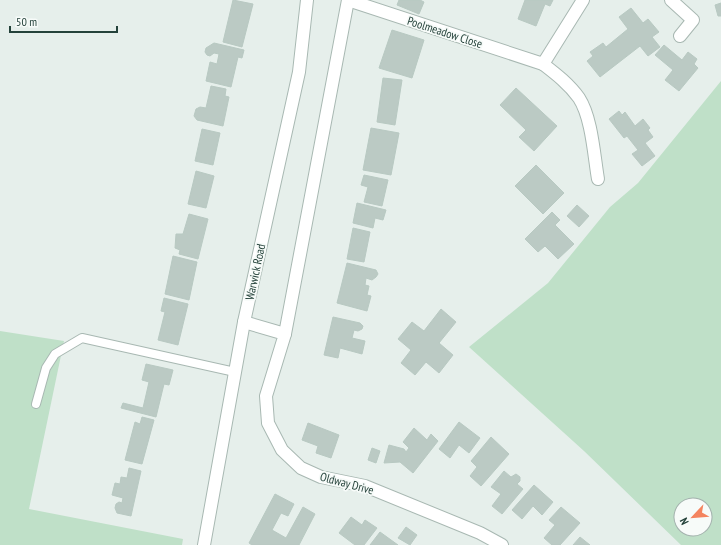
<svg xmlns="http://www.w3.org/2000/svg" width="721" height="545" font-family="'PT Sans Narrow',sans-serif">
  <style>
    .green { fill: #bfe0c8; fill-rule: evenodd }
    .building { fill: #bbcac4; stroke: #b8c9c2 }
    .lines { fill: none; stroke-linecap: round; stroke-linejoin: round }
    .service-casing { stroke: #a8b8b2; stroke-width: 10 }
    .minor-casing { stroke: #a8b8b2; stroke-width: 14 }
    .service { stroke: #fff; stroke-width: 8 }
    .minor { stroke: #fff; stroke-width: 12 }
    .labels { text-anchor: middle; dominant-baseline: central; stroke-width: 3.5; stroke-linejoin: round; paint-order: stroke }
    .street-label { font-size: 12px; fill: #24423a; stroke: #f7fbf9 }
  </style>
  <rect width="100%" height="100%" fill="#e6efeb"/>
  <!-- green -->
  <g class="green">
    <path d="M721 81V545H681L584 451 469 347 548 283 610 207 638 183ZM681 505H705V529H681Z"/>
    <path d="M0 331 64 341 29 509 183 539 182 545H0Z"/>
  </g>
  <!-- building -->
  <g class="building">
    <path d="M233 0 253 4 242 47 223 42Z"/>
    <path d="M399 0H420L424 2 419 14 397 5Z"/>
    <path d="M525 0H553L550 6 545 4 536 26 518 19Z"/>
    <path d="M721 3V16H718L715 5Z"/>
    <path d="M631 8 643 23 648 19 659 32 652 37 660 47 648 56 640 46 600 77 587 61 593 56 590 52 603 43 606 47 628 29 619 17Z"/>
    <path d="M392 30 424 40 412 78 379 68Z"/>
    <path d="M214 43 244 50 242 58 238 57 231 87 206 81 210 62 217 64 219 54 214 53 210 56 207 55 205 52 206 48Z"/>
    <path d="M664 45 682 60 688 52 697 59 694 64 698 68 679 91 665 80 673 70 655 55Z"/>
    <path d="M383 78 402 80 395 125 377 122Z"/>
    <path d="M211 86 226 89 225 96 229 97 223 126 197 120 194 116 196 109 200 107 206 108Z"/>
    <path d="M516 88 557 126 534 151 519 137 526 130 500 105Z"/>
    <path d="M619 111 622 115 625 112 635 126 643 119 650 128 648 130 653 137 645 143 655 156 642 166 632 154 638 150 627 136 624 138 609 119Z"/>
    <path d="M371 128 399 133 391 175 363 170Z"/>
    <path d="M202 129 220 133 213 165 195 161Z"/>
    <path d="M536 165 564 193 543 214 515 186Z"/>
    <path d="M196 171 214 176 206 208 188 204Z"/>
    <path d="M364 175 388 180 382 206 364 202 368 187 361 185Z"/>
    <path d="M357 203 386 210 383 220 375 218 373 228 353 223Z"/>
    <path d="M577 205 589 216 579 227 567 216Z"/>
    <path d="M552 212 560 220 555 225 574 244 558 259 545 246 538 252 525 239Z"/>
    <path d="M189 214 208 219 198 259 179 254 180 250 175 248 176 234H183Z"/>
    <path d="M353 228 370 232 364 262 347 259Z"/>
    <path d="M173 256 197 262 189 300 165 294Z"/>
    <path d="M347 263 376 270 378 274 376 277 372 280 366 278 365 285 369 286 367 295 371 296 367 311 337 303Z"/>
    <path d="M164 298 188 304 178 345 158 340 165 312 161 311Z"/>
    <path d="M441 309 456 322 439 343 453 355 439 373 426 362 415 375 401 363 411 350 398 339 412 322 424 331Z"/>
    <path d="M333 317 360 323 363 326 362 329 358 331 354 330 352 338 365 341 362 354 340 348 338 358 324 355Z"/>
    <path d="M146 364 173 370 169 385 164 384 156 417 121 408 123 403 143 408 149 382 142 380Z"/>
    <path d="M142 417 154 420 142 464 125 460 135 422 140 424Z"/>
    <path d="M459 422 480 438 469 453 459 445 450 458 439 449Z"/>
    <path d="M308 423 339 435 331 458 316 453 318 446 302 440Z"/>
    <path d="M414 428 427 440 431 434 438 441 413 473 400 462 384 463 389 445 404 449 406 452 409 448 403 442Z"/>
    <path d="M491 437 509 454 481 486 470 476 477 467 471 461Z"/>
    <path d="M372 448 380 451 376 463 368 460Z"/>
    <path d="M129 468 141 471 131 516 117 513 115 508 116 504 119 502 122 503 123 498 112 495 115 483 120 484 121 477 127 478Z"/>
    <path d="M504 471 511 477 516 474 520 477V481L517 484 523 489 502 514 492 506 501 494 491 487Z"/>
    <path d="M534 485 553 502 542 515 533 506 522 519 512 510Z"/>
    <path d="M275 494 294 504 288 516 281 513 272 530 286 538 303 507 315 514 299 545H252L249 543Z"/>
    <path d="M561 507 580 523 560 545H552L544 538 555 525 549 520Z"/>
    <path d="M351 517 362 525 365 520 377 528 364 545H355L339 533Z"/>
    <path d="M406 527 417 535 410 545 398 538Z"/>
    <path d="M380 532 398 545H370Z"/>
    <path d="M580 537 590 545H573Z"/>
  </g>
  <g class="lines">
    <!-- service casing -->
    <g class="service-casing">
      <path id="service" d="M36 404 46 368 55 354 82 338 235 372"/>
    </g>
    <!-- minor casing -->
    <g class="minor-casing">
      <g id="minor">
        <path d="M348 0 543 64 583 0"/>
        <path d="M671 0 693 20 680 36"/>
        <path d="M543 64C556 74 569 84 579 98 592 118 594 156 598 179"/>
        <path d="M244 322 285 334 266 396 268 423 282 450 301 468 321 477 365 486 480 533 502 545"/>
        <path d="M285 334 348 0"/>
        <path d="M204 545 244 322 299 72 307 0"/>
      </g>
    </g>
    <!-- service -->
    <use href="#service" class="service"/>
    <!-- minor -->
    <use href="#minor" class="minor"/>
  </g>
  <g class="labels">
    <!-- street labels -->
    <g class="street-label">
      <text transform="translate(445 32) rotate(18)">Poolmeadow Close</text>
      <text transform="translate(255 272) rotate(-78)">Warwick Road</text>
      <text transform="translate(347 483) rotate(15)">Oldway Drive</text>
    </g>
  </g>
  <!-- north arrow -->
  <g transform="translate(693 517) rotate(244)"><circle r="19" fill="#f7fbf9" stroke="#a3b1ad"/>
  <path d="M0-3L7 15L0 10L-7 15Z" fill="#f4845f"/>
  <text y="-6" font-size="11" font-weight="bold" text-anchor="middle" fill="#24423a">N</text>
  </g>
  <!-- scale -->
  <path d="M10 26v6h107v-6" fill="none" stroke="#24423a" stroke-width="2"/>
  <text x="16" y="26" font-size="12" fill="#24423a" stroke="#f7fbf9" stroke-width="3" paint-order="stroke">50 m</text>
</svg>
